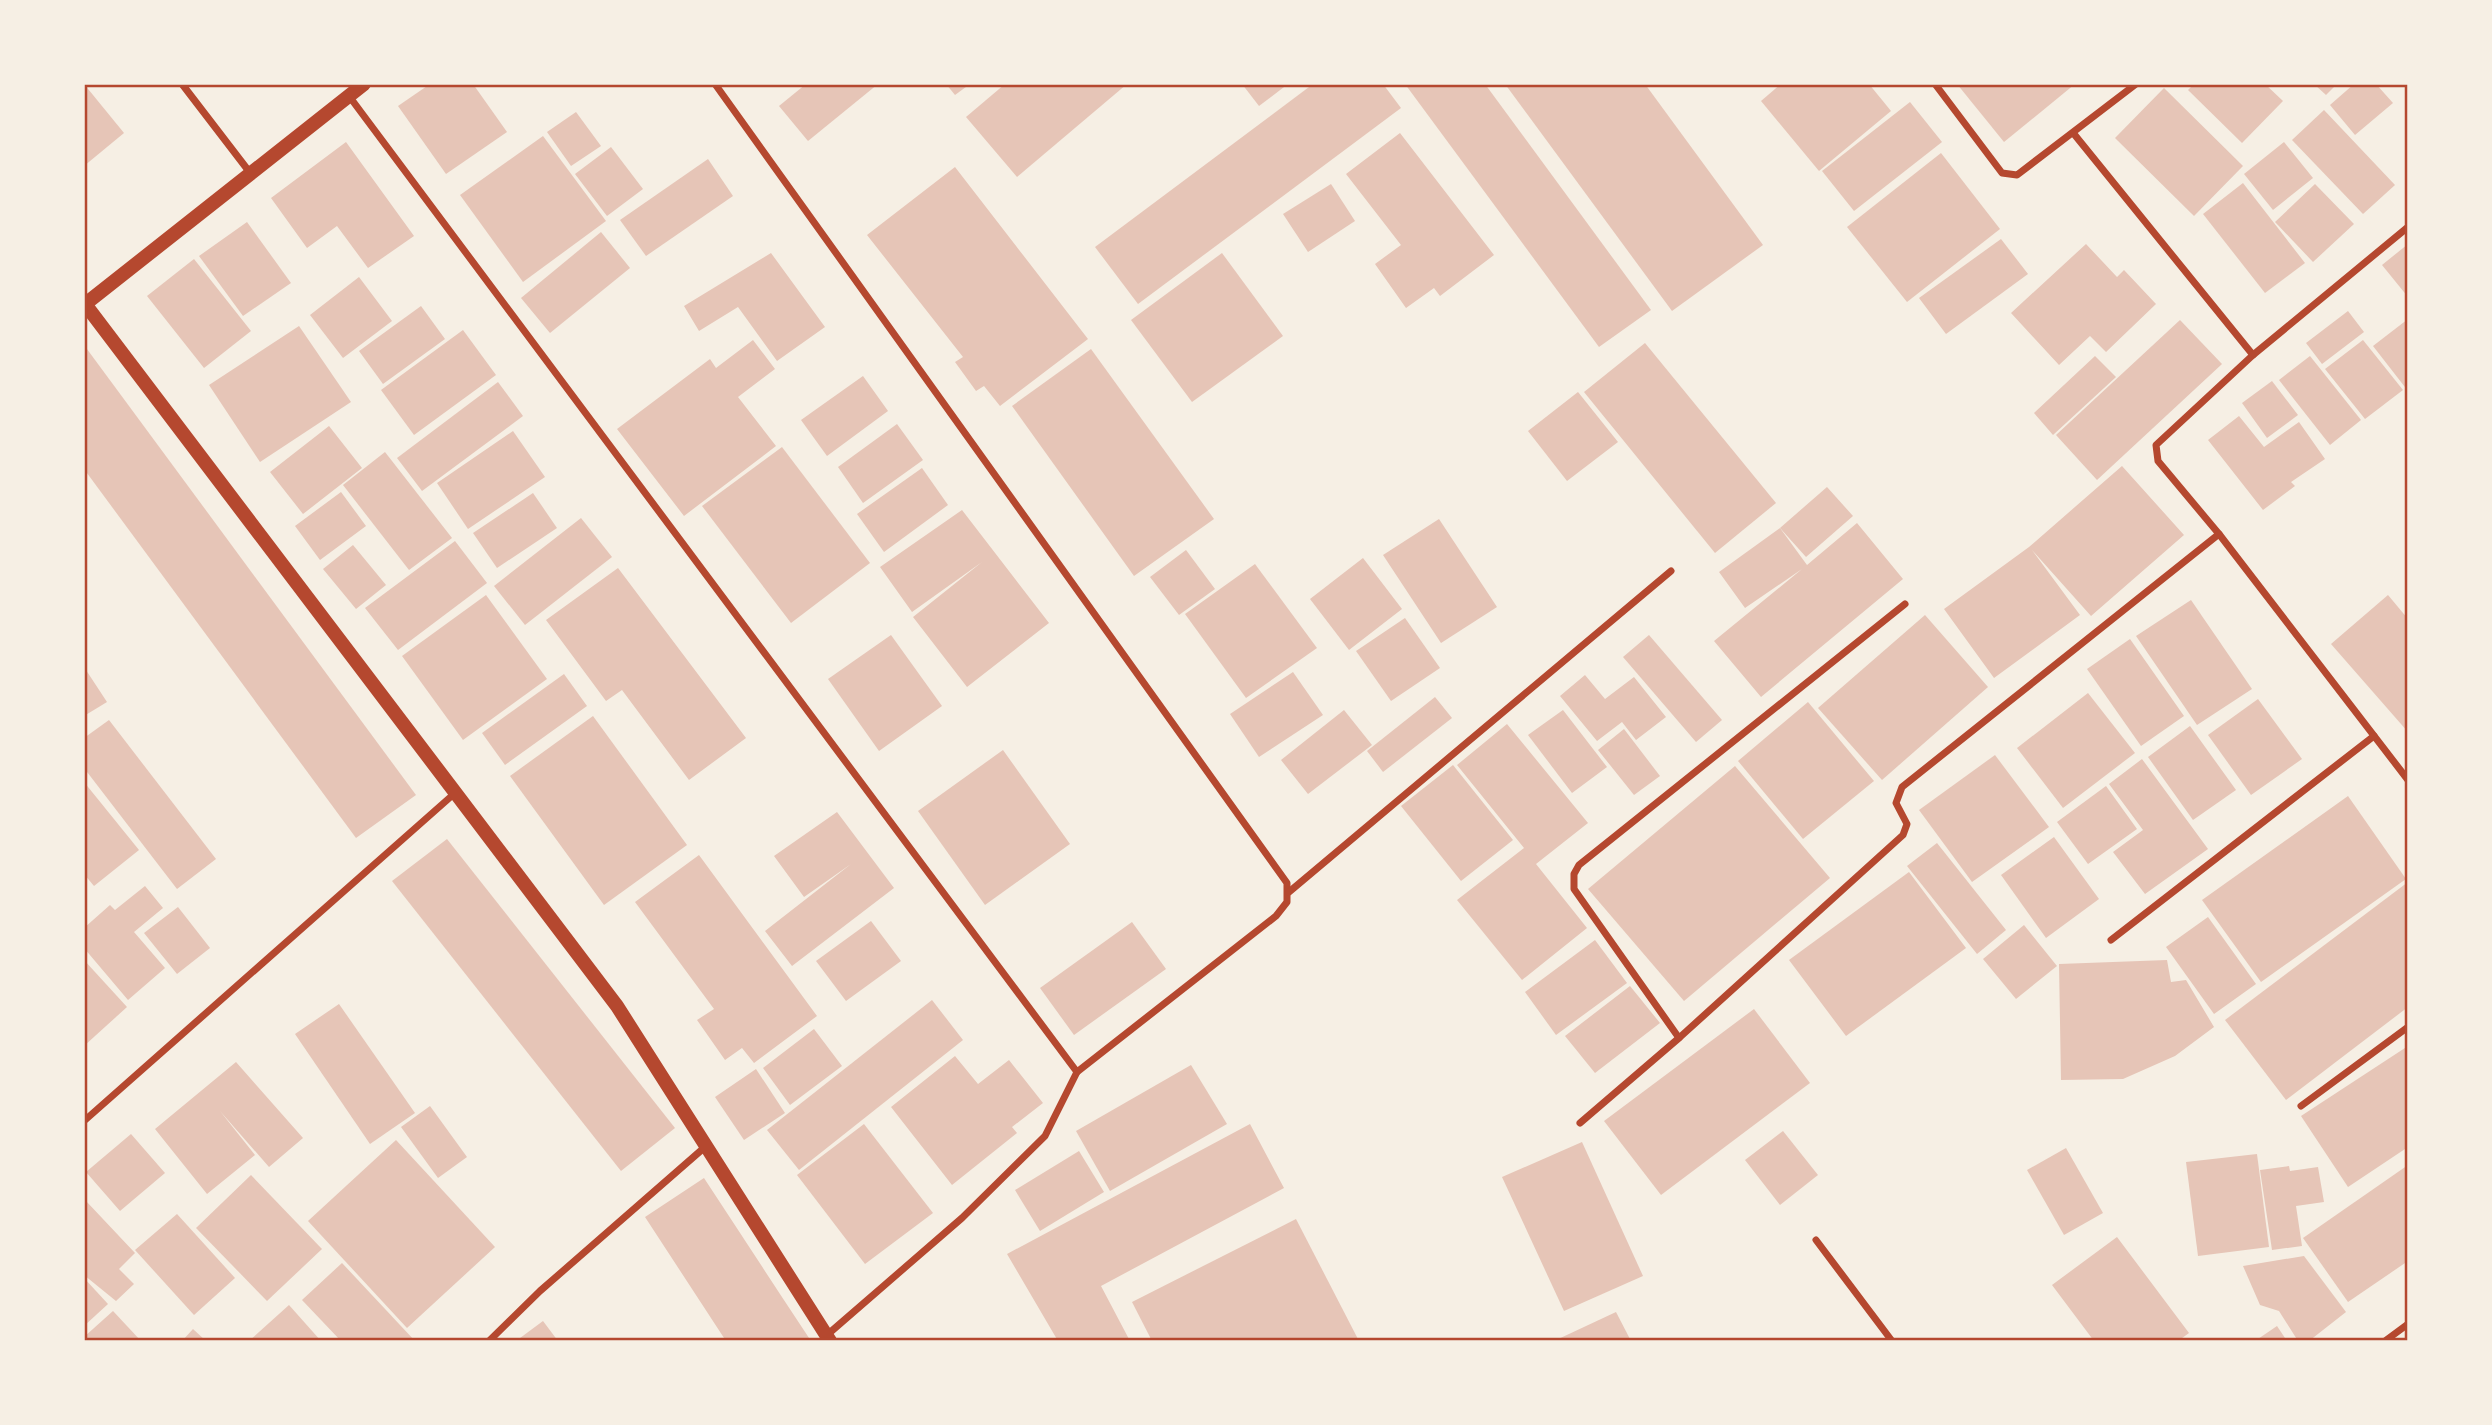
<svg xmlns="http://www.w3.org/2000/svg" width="2492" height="1425" font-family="Quicksand,sans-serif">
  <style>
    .building { fill: #e6c5b7 }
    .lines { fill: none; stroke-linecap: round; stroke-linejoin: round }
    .minor { stroke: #b5482f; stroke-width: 7 }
    .secondary { stroke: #b5482f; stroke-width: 14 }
    .neatline { fill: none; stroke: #b5482f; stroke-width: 2.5 }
  </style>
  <rect width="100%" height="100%" fill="#f6efe4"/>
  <!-- building -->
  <g class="building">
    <path d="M84 84 124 133 84 166Z"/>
    <path d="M430 84H473L507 132 446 174 398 106Z"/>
    <path d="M806 84H878L808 141 779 106Z"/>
    <path d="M946 84H970L955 95Z"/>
    <path d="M1005 84H1127L1017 177 966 117Z"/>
    <path d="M1242 84H1288L1259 106Z"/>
    <path d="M1313 84H1383L1401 108 1138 304 1095 247Z"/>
    <path d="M1405 84H1485L1651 310 1599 347Z"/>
    <path d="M1505 84H1645L1763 245 1672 311Z"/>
    <path d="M1781 84H1869L1891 111 1819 171 1761 101Z"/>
    <path d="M1957 84H2075L2004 142Z"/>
    <path d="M2194 84H2265L2283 101 2242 143 2188 90Z"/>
    <path d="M2314 84H2337L2326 95Z"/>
    <path d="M2354 84H2376L2393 103 2355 135 2330 105Z"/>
    <path d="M2164 88 2243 166 2194 216 2115 138Z"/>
    <path d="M1910 102 1942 142 1854 211 1822 171Z"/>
    <path d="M2324 110 2395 185 2363 214 2292 140Z"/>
    <path d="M576 112 601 146 571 166 547 132Z"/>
    <path d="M1400 133 1494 255 1440 296 1434 288 1406 308 1375 264 1401 245 1346 174Z"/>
    <path d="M543 136 606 221 523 282 460 195Z"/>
    <path d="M346 142 414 236 368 268 337 226 307 248 271 198Z"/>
    <path d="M2284 142 2313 178 2273 210 2244 174Z"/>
    <path d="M611 147 643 189 607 216 575 174Z"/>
    <path d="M1941 153 2000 229 1907 302 1847 227Z"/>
    <path d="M708 159 733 196 646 256 620 220Z"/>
    <path d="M955 167 1088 339 1000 406 984 386 976 391 955 362 963 357 867 235Z"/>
    <path d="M2243 183 2305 263 2265 293 2203 214Z"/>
    <path d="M1331 184 1355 221 1308 252 1283 214Z"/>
    <path d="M2315 184 2354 224 2313 262 2275 222Z"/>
    <path d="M247 222 291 283 243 316 199 256Z"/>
    <path d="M601 232 630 268 550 333 521 298Z"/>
    <path d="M2001 239 2028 274 1946 334 1919 298Z"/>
    <path d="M2086 244 2117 277 2124 270 2156 304 2106 352 2090 336 2059 365 2011 313Z"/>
    <path d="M2408 244V297L2382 265Z"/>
    <path d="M771 253 825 327 777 361 738 307 699 331 684 306Z"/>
    <path d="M1222 253 1283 336 1192 402 1131 320Z"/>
    <path d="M194 259 251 331 204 368 147 296Z"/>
    <path d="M359 277 392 321 343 358 310 315Z"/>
    <path d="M421 306 445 339 383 384 359 351Z"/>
    <path d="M2348 311 2364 332 2322 364 2306 343Z"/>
    <path d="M2408 319V391L2373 346Z"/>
    <path d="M2180 320 2222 364 2097 480 2056 435Z"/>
    <path d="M299 326 351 402 260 462 209 385Z"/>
    <path d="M463 330 496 375 414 435 381 390Z"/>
    <path d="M753 340 775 369 738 397 776 446 684 516 617 429 710 359 716 368Z"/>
    <path d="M2363 340 2403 390 2365 419 2325 369Z"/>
    <path d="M1645 343 1776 503 1715 553 1584 392Z"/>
    <path d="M84 345 416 795 356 838 84 469Z"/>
    <path d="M1091 349 1214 519 1134 576 1012 406Z"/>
    <path d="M2095 356 2116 377 2053 435 2034 413Z"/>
    <path d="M2310 356 2361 420 2330 445 2279 380Z"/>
    <path d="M863 376 888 411 827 456 801 420Z"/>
    <path d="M2272 381 2298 415 2267 438 2242 403Z"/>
    <path d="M498 382 523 416 422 491 397 458Z"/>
    <path d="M1578 392 1618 442 1567 481 1528 431Z"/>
    <path d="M2239 416 2264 447 2299 422 2325 459 2291 482 2295 486 2263 510 2208 440Z"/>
    <path d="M897 424 923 460 863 503 838 467Z"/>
    <path d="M329 426 362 468 303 514 270 472Z"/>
    <path d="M513 431 545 477 468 529 437 483Z"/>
    <path d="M782 447 870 563 791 623 702 506Z"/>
    <path d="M385 452 452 538 409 570 343 485Z"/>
    <path d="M2122 466 2184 535 2091 616 2032 550 2080 615 1994 678 1944 609 2029 547Z"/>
    <path d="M922 468 948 505 884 552 857 514Z"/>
    <path d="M1827 487 1853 516 1806 557 1780 528Z"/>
    <path d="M341 492 366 526 320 560 295 526Z"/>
    <path d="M533 493 557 528 497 568 473 533Z"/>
    <path d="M962 510 1049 623 967 687 913 617 982 562 912 612 880 567Z"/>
    <path d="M581 518 612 557 525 625 494 586Z"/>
    <path d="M1439 519 1497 607 1441 643 1383 555Z"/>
    <path d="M1857 523 1903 579 1761 697 1714 641 1802 569 1745 608 1719 572 1780 528 1807 565Z"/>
    <path d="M455 541 487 583 398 650 365 608Z"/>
    <path d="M353 545 386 585 356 609 323 569Z"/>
    <path d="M1186 550 1215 589 1179 615 1150 577Z"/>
    <path d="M1363 558 1402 609 1349 650 1310 599Z"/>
    <path d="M1255 564 1317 648 1246 698 1185 614Z"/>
    <path d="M618 568 746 738 689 780 622 690 606 701 546 620Z"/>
    <path d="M486 595 547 679 463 740 402 656Z"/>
    <path d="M2388 595 2408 619V732L2331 644Z"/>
    <path d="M2191 600 2252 689 2197 725 2136 636Z"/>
    <path d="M1925 615 1988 687 1882 780 1818 708Z"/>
    <path d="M1405 618 1440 668 1391 701 1356 651Z"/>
    <path d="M891 635 942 706 879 751 828 679Z"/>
    <path d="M1649 635 1722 720 1696 742 1623 657Z"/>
    <path d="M2130 639 2184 716 2141 746 2087 669Z"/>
    <path d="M84 667 107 702 84 716Z"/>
    <path d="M1293 672 1323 715 1259 757 1230 714Z"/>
    <path d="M564 674 587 706 505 765 482 733Z"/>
    <path d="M1585 675 1605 699 1634 677 1666 717 1636 740 1622 722 1597 741 1560 696Z"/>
    <path d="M2088 693 2135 753 2063 808 2017 748Z"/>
    <path d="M1435 697 1452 718 1383 772 1367 751Z"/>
    <path d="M2258 699 2302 759 2251 795 2208 735Z"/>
    <path d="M1808 702 1874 781 1803 839 1738 761Z"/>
    <path d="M1344 710 1372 745 1308 794 1281 760Z"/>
    <path d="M1563 710 1607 767 1572 793 1528 735Z"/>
    <path d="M593 716 687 845 604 905 510 776Z"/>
    <path d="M109 720 216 859 177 889 84 768V738Z"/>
    <path d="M1507 724 1588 823 1536 864 1587 928 1522 980 1457 900 1524 848 1457 765Z"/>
    <path d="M2190 726 2236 790 2193 820 2148 757Z"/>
    <path d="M1624 729 1660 776 1634 795 1598 750Z"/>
    <path d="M1003 750 1070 844 985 905 918 811Z"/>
    <path d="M1995 755 2049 827 1972 882 1919 810Z"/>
    <path d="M2142 759 2208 849 2145 894 2113 852 2143 830 2109 784Z"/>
    <path d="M1453 765 1513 840 1461 881 1401 806Z"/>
    <path d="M1735 766 1830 878 1684 1001 1588 889Z"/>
    <path d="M84 782 139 850 94 886 84 874Z"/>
    <path d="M2106 786 2137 829 2088 864 2057 822Z"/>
    <path d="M2348 796 2406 879 2261 982 2202 900Z"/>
    <path d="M837 812 894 888 792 966 765 931 851 864 804 897 774 856Z"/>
    <path d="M2054 837 2099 899 2046 938 2001 875Z"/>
    <path d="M447 839 675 1128 621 1171 392 881Z"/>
    <path d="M1937 843 2006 930 1977 954 1907 866Z"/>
    <path d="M699 855 817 1016 754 1063 742 1048 725 1060 697 1020 714 1009 635 902Z"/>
    <path d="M1909 872 1966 948 1846 1036 1789 960Z"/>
    <path d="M2408 882V1007L2286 1100 2225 1020Z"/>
    <path d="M145 886 163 908 134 932 165 968 128 1000 84 948V928L110 905 115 910Z"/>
    <path d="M178 907 210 948 177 974 144 933Z"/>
    <path d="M2208 917 2256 984 2214 1014 2166 947Z"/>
    <path d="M871 921 901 961 846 1001 816 961Z"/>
    <path d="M1132 922 1166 969 1074 1035 1040 988Z"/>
    <path d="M2024 925 2057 966 2016 999 1983 959Z"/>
    <path d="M1595 940 1627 983 1556 1035 1525 992Z"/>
    <path d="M84 960 127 1007 84 1046Z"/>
    <path d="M2167 960 2171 982 2186 980 2214 1027 2175 1056 2123 1079 2061 1080 2059 964Z"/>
    <path d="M1630 986 1660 1023 1595 1073 1565 1036Z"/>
    <path d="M932 1000 963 1040 799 1170 767 1130Z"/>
    <path d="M339 1004 415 1113 370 1144 295 1034Z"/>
    <path d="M1754 1009 1810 1083 1661 1195 1604 1121Z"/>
    <path d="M814 1029 842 1066 790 1105 763 1068Z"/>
    <path d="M2408 1046V1147L2348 1187 2301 1116Z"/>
    <path d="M955 1056 978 1084 1009 1060 1043 1103 1012 1127 1017 1133 952 1185 891 1107Z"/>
    <path d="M236 1062 303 1138 269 1167 220 1111 255 1155 207 1194 155 1129Z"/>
    <path d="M1191 1065 1227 1124 1110 1191 1076 1131Z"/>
    <path d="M756 1069 785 1113 744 1140 715 1097Z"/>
    <path d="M430 1106 467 1157 438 1178 401 1127Z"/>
    <path d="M864 1124 933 1213 865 1264 797 1175Z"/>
    <path d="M1250 1124 1284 1188 1101 1286 1130 1341H1058L1007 1254Z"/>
    <path d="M1783 1131 1818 1175 1780 1205 1745 1160Z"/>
    <path d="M131 1134 165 1173 120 1211 86 1172Z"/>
    <path d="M396 1140 495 1247 407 1328 308 1221Z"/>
    <path d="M1582 1142 1643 1276 1564 1311 1502 1177Z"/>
    <path d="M2066 1148 2103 1213 2064 1235 2027 1170Z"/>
    <path d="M1079 1151 1104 1192 1040 1231 1015 1190Z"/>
    <path d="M2257 1154 2269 1247 2198 1256 2186 1162Z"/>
    <path d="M2408 1165V1261L2348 1302 2303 1238Z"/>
    <path d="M2289 1166 2290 1171 2318 1167 2324 1202 2296 1206 2302 1246 2272 1250 2260 1170Z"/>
    <path d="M251 1175 322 1249 267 1301 196 1228Z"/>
    <path d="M704 1178 778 1291 811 1341H726L645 1217Z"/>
    <path d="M86 1201 135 1253 119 1269 134 1284 116 1301 84 1275Z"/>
    <path d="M177 1214 235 1278 194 1315 135 1250Z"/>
    <path d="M1296 1219 1359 1341H1152L1132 1302Z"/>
    <path d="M2117 1237 2189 1333 2178 1341H2094L2052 1285Z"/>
    <path d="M2304 1256 2346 1312 2309 1341H2298L2279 1311 2260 1305 2243 1266Z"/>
    <path d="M342 1263 415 1341H341L302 1300Z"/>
    <path d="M84 1278 108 1304 84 1326Z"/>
    <path d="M289 1305 321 1341H249Z"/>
    <path d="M113 1311 141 1341H84V1337Z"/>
    <path d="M1616 1312 1631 1341H1554Z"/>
    <path d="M543 1321 558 1341H516Z"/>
    <path d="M2277 1326 2287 1341H2255Z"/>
    <path d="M193 1329 206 1341H182Z"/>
  </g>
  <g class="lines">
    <!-- minor -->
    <g class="minor">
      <path d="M182 84 251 174"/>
      <path d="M1935 84 2002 173 2017 175 2136 84"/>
      <path d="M349 96 1077 1072 1276 916 1287 902V883L715 84"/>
      <path d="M2074 134 2253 355"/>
      <path d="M2408 227 2253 355 2156 445 2158 461 2219 534 2408 780"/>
      <path d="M1289 892 1671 571"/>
      <path d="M2111 940 2374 736"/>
      <path d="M1679 1038 1574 889V874L1579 865 1905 604"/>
      <path d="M2301 1106 2408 1027"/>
      <path d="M84 1121 455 793"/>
      <path d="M1580 1123 1679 1038 1903 835 1907 824 1896 803 1902 787 2219 534"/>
      <path d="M1816 1240 1892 1341"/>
      <path d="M827 1335 962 1218 1045 1136 1077 1072"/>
      <path d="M489 1341 540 1291 705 1147"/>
      <path d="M2385 1341 2408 1324"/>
    </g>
    <!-- secondary -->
    <g class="secondary">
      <path d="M85 304 617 1006 830 1341"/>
      <path d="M84 305 364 84"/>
    </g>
  </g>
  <!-- border -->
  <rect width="2492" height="1425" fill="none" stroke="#f6efe4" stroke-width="172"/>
  <rect x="86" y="86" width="2320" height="1253" class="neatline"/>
</svg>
